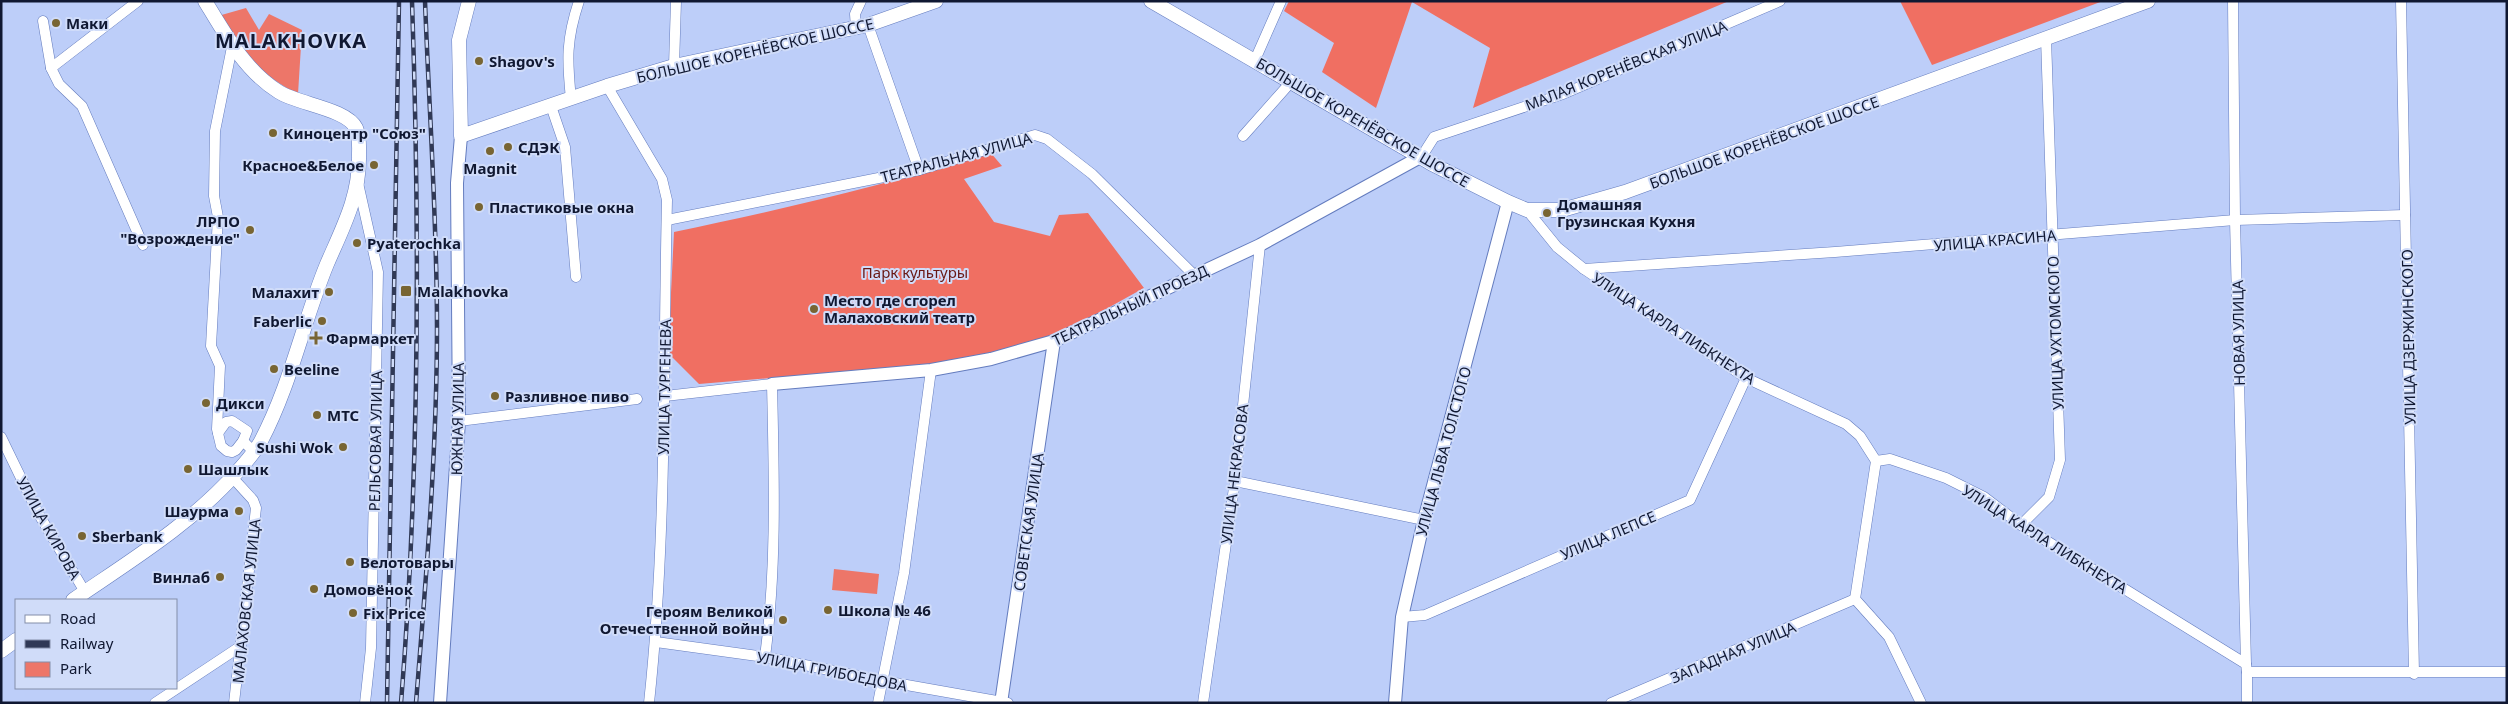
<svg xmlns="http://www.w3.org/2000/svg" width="2508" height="704" font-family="'Noto Sans',sans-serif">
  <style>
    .green { fill: #ed7669 }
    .forest { fill: #f06f62 }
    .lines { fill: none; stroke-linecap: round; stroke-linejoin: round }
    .minor-casing { stroke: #647cbe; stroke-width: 11 }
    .tertiary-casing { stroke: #647cbe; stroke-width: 14 }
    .secondary-casing { stroke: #647cbe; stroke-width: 15 }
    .minor { stroke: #fff; stroke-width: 10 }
    .tertiary { stroke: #fff; stroke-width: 12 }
    .secondary { stroke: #fff; stroke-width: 14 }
    .rail-casing { stroke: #303956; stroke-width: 4.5 }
    .rail { stroke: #d0dcf9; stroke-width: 2.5; stroke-dasharray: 8; stroke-linecap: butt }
    .poi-dot { fill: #786533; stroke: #d0dcf9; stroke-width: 2 }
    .labels { text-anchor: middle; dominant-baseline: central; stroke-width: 4; stroke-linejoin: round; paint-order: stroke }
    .poi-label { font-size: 15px; font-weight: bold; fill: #101832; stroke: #d0dcf9; text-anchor: start }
    .street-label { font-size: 15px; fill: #101832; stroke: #d0dcf9 }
    .park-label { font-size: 15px; fill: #691814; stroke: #d0dcf9 }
    .district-label { font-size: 20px; font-weight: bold; letter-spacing: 1px; fill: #101832; stroke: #d0dcf9 }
  </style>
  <rect width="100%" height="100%" fill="#bdcef9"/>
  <!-- green -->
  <g class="green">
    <path d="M246 8 259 30 269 14 302 30 298 94C260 75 240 51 218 16Z"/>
    <path d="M834 569 879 574 877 594 832 590Z"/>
  </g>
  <!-- forest -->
  <g class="forest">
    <path d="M1289 1H1729L1473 108 1490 48 1412 2 1376 108 1322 72 1334 43 1284 11Z"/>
    <path d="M1900 1H2103L1932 65Z"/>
    <path d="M990 152 1002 166 964 179 994 222 1050 236 1059 215 1088 213 1144 288 1068 330 1007 353 925 365 699 384 668 353 674 232C783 209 884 186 990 152Z"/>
  </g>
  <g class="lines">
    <!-- minor casing -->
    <g class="minor-casing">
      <g id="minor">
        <path d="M2233 1 2235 220 2246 664"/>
        <path d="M2401 1 2414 674"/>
        <path d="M43 21 51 68 59 84 82 106 143 245"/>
        <path d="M868 25 919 170"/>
        <path d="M856 28 855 14 861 1"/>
        <path d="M232 47 215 131 214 196 218 217 211 346 220 366 217 429 221 446 227 451 232 452 236 450 243 441 254 452"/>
        <path d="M1255 60 1281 1"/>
        <path d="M674 66 676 1"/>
        <path d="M51 68 138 1"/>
        <path d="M607 86 662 179 667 200C663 368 667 536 649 703"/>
        <path d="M571 99C567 60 566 40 579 1"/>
        <path d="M551 106 565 147 576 277"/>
        <path d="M1243 136 1291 82"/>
        <path d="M1422 156 1434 137 1563 94 1780 1"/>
        <path d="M358 183 378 272 371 648 365 703"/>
        <path d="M1527 210 1557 247 1584 269 1746 378 1846 424 1860 436 1876 461"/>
        <path d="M667 220 919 170 1035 135 1047 139 1092 174 1195 276"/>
        <path d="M1584 269 1835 252 2235 220 2405 215"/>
        <path d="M665 396 772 384C774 475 777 566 765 657"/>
        <path d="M459 421 637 399"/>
        <path d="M218 433 226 422 232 421 247 431 243 441"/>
        <path d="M1 437 38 513 85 592"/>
        <path d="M1876 461 1890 459 1946 478 1984 497 2021 525 2246 664 2247 672H2507"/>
        <path d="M1876 461 1855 599 1889 637 1921 703"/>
        <path d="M232 477 253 500 256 508 234 703"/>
        <path d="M1235 481 1424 520"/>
        <path d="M2021 525 2049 497 2060 460 2046 38"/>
        <path d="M1402 617 1425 615 1690 500 1746 378"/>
        <path d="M656 642 765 657 884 681 1008 703"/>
        <path d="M2247 672V703"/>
        <path d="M155 703 241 646"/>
        <path d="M878 703 904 573 931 370"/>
        <path d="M1203 703 1235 481 1260 245"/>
        <path d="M1611 703 1855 599"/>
      </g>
    </g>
    <!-- tertiary casing -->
    <g class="tertiary-casing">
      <g id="tertiary">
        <path d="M772 384 931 370 991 359 1054 341 1260 245 1422 156"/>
        <path d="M440 703 459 421 457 183 461 136"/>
        <path d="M1001 703 1054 341"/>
        <path d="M1395 703 1402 617 1424 520 1508 202"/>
      </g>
    </g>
    <!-- secondary casing -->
    <g class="secondary-casing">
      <g id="secondary">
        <path d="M469 1 459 40 461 136 607 86 674 66 868 25 936 1"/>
        <path d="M1151 1 1432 164 1508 202 1527 210H1562L1625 192 2148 1"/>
        <path d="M73 600C130 561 191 524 237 472 246 462 255 452 261 441 291 384 303 322 327 264 343 227 360 196 359 155 359 147 360 137 356 128 347 109 298 104 279 92 245 71 225 34 205 1"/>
        <path d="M1 651 16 640"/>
      </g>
    </g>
    <!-- minor -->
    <use href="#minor" class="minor"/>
    <!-- tertiary -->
    <use href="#tertiary" class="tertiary"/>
    <!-- secondary -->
    <use href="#secondary" class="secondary"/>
    <!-- rail casing -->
    <g class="rail-casing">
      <g id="rail">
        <path d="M387 703 399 1"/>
        <path d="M401 703C420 469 420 235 412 1"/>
        <path d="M416 703C426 578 437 451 437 326 437 218 429 109 425 1"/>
      </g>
    </g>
    <!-- rail -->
    <use href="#rail" class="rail"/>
  </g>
  <!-- markers -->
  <g class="poi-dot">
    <circle cx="56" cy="23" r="5"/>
    <circle cx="479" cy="61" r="5"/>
    <circle cx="273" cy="133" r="5"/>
    <circle cx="508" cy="147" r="5"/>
    <circle cx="490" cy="151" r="5"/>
    <circle cx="374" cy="165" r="5"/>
    <circle cx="479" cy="207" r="5"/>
    <circle cx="1547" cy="213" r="5"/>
    <circle cx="250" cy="230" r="5"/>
    <circle cx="357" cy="243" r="5"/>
    <rect x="400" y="285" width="12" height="12" rx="2.5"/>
    <circle cx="329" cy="292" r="5"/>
    <circle cx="814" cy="309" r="5"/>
    <circle cx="322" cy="321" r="5"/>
    <path d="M313.5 330.5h5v5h5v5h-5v5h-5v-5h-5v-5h5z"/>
    <circle cx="274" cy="369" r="5"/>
    <circle cx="495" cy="396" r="5"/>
    <circle cx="206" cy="403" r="5"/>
    <circle cx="317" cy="415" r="5"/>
    <circle cx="343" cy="447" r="5"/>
    <circle cx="188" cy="469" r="5"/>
    <circle cx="239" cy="511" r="5"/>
    <circle cx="82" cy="536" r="5"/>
    <circle cx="350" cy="562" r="5"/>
    <circle cx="220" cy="577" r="5"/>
    <circle cx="314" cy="589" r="5"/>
    <circle cx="828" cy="610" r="5"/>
    <circle cx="353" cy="613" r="5"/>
    <circle cx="783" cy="620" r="5"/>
  </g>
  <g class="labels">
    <!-- poi labels -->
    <g class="poi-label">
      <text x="66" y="23">Маки</text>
      <text x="489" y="61">Shagov's</text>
      <text x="283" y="133">Киноцентр "Союз"</text>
      <text x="518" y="147">СДЭК</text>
      <text x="364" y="165" text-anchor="end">Красное&amp;Белое</text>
      <text x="490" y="168" text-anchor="middle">Magnit</text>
      <text x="1557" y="204">Домашняя<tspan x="1557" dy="17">Грузинская Кухня</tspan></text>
      <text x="489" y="207">Пластиковые окна</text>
      <text x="240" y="221" text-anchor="end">ЛРПО<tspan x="240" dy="17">"Возрождение"</tspan></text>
      <text x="367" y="243">Pyaterochka</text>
      <text x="417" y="291">Malakhovka</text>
      <text x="319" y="292" text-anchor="end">Малахит</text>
      <text x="824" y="300">Место где сгорел<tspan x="824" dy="17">Малаховский театр</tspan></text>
      <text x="312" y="321" text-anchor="end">Faberlic</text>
      <text x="326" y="338">Фармаркет</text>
      <text x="284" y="369">Beeline</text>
      <text x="505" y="396">Разливное пиво</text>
      <text x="216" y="403">Дикси</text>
      <text x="327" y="415">МТС</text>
      <text x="333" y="447" text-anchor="end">Sushi Wok</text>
      <text x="198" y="469">Шашлык</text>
      <text x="229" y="511" text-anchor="end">Шаурма</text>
      <text x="92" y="536">Sberbank</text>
      <text x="360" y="562">Велотовары</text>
      <text x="210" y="577" text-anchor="end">Винлаб</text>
      <text x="324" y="589">Домовёнок</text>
      <text x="838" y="610">Школа № 46</text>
      <text x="773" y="611" text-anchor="end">Героям Великой<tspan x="773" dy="17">Отечественной войны</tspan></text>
      <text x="363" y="613">Fix Price</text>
    </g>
    <!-- street labels -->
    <g class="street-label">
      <text transform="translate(755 50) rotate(-13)">БОЛЬШОЕ КОРЕНЁВСКОЕ ШОССЕ</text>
      <text transform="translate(1626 65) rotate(-22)">МАЛАЯ КОРЕНЁВСКАЯ УЛИЦА</text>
      <text transform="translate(1363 122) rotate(30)">БОЛЬШОЕ КОРЕНЁВСКОЕ ШОССЕ</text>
      <text transform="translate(1764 142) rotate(-20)">БОЛЬШОЕ КОРЕНЁВСКОЕ ШОССЕ</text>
      <text transform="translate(956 157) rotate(-15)">ТЕАТРАЛЬНАЯ УЛИЦА</text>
      <text transform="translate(1995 240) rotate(-5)">УЛИЦА КРАСИНА</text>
      <text transform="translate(1130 305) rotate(-25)">ТЕАТРАЛЬНЫЙ ПРОЕЗД</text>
      <text transform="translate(1674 328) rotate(33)">УЛИЦА КАРЛА ЛИБКНЕХТА</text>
      <text transform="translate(2055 333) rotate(-92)">УЛИЦА УХТОМСКОГО</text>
      <text transform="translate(2238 333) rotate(-91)">НОВАЯ УЛИЦА</text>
      <text transform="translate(2408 337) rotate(-91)">УЛИЦА ДЗЕРЖИНСКОГО</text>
      <text transform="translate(664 387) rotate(-89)">УЛИЦА ТУРГЕНЕВА</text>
      <text transform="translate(457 419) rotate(-89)">ЮЖНАЯ УЛИЦА</text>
      <text transform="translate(375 441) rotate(-89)">РЕЛЬСОВАЯ УЛИЦА</text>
      <text transform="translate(1443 451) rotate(-75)">УЛИЦА ЛЬВА ТОЛСТОГО</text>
      <text transform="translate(1234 474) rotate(-83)">УЛИЦА НЕКРАСОВА</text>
      <text transform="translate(1028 522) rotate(-82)">СОВЕТСКАЯ УЛИЦА</text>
      <text transform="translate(49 528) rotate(61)">УЛИЦА КИРОВА</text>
      <text transform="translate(1608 535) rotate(-23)">УЛИЦА ЛЕПСЕ</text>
      <text transform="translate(2045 539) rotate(32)">УЛИЦА КАРЛА ЛИБКНЕХТА</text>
      <text transform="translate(246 601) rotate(-84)">МАЛАХОВСКАЯ УЛИЦА</text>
      <text transform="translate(1733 652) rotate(-23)">ЗАПАДНАЯ УЛИЦА</text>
      <text transform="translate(832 671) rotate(11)">УЛИЦА ГРИБОЕДОВА</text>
    </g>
    <!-- park labels -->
    <g class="park-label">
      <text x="915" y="272">Парк культуры</text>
    </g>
    <!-- district labels -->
    <g class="district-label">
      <text x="291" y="40">MALAKHOVKA</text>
    </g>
  </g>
  <!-- border -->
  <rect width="2508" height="704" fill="none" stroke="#101832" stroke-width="5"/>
  <!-- legend -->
  <rect x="15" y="599" width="162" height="90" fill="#d0dcf9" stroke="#838ea9"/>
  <rect x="25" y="615" width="25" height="8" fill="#ffffff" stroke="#838ea9"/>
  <text x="60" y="624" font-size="15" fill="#101832">Road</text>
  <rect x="25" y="640" width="25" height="8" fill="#303956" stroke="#838ea9"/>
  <text x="60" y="649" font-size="15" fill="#101832">Railway</text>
  <rect x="25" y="662" width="25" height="15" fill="#ed7669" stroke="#838ea9"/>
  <text x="60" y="674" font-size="15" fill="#101832">Park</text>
</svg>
